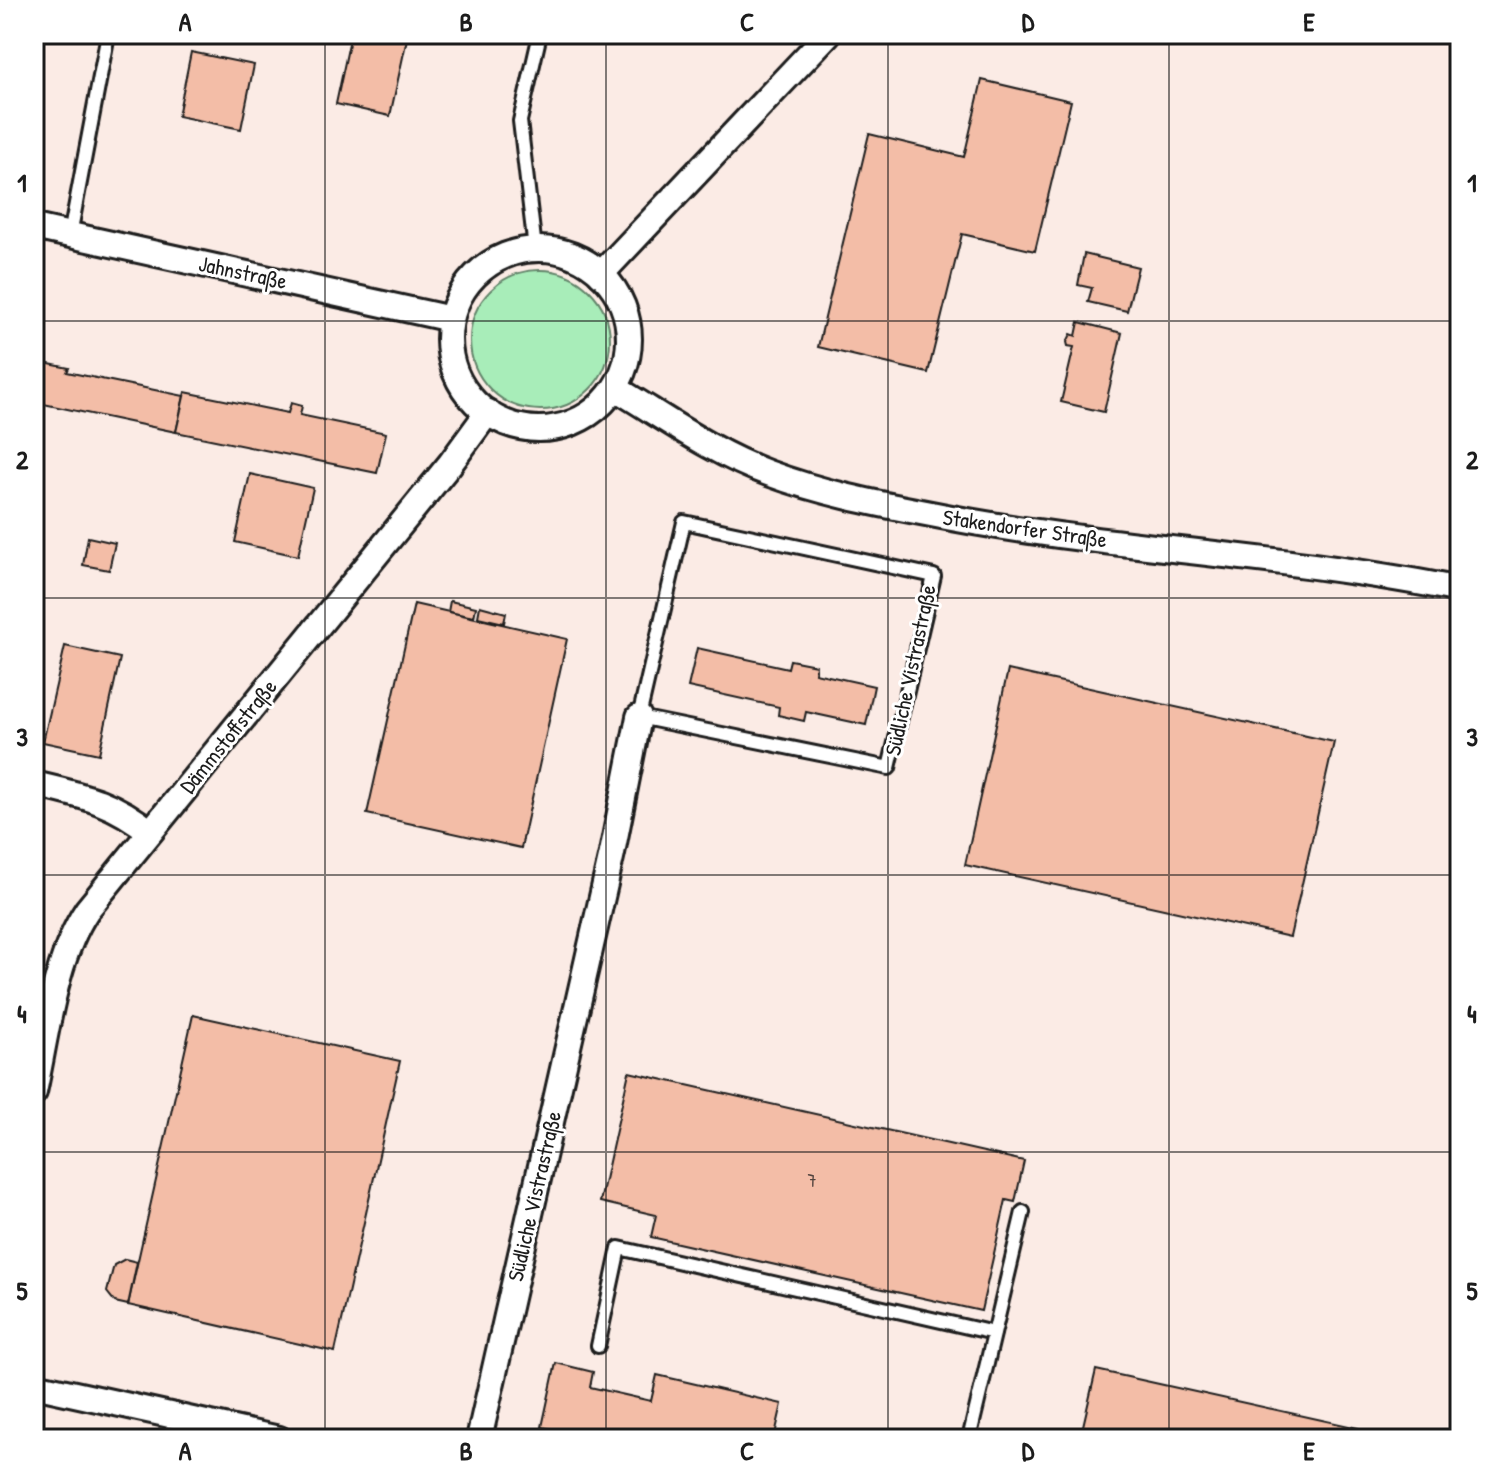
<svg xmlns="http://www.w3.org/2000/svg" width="1494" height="1473" font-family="'Patrick Hand',sans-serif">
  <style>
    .built { fill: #fbebe5 }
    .green { fill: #a8edb9; stroke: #62846a; stroke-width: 2 }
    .building { fill: #f3bda7; stroke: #1c1c1c; stroke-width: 2 }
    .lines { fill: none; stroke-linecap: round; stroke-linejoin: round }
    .lane-casing { stroke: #1c1c1c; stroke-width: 18 }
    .street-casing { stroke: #1c1c1c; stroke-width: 30 }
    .lane { stroke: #fff; stroke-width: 12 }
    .street { stroke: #fff; stroke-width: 24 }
    .grid { fill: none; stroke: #1c1c1c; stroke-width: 2; stroke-opacity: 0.55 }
    .labels { text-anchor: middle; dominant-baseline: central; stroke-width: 6; stroke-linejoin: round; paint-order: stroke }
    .number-label { font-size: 18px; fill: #52443f }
    .street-label { font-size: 22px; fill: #1c1c1c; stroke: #fff }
    .neatline { fill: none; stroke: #1c1c1c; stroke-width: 3 }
    .grid-label { font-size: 26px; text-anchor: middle; font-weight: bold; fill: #1c1c1c }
  </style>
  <rect width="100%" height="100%" fill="#fff"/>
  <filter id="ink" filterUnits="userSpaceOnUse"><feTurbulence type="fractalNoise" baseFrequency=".0125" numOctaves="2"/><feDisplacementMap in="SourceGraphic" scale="16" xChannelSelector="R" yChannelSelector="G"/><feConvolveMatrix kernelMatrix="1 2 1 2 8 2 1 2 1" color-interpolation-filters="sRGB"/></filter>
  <g filter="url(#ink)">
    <!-- built -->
    <rect class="built" x="34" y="34" width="1426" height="1405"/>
    <!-- green -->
    <circle class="green" cx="540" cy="340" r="70"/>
    <!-- building -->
    <g class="building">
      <path d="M351 34 362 37V34H408L390 116 336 104Z"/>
      <path d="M191 52 254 65 241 129 178 116Z"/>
      <path d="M982 80 1071 101 1035 251 962 234 928 373 818 347 869 134 964 157Z"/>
      <path d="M1084 254 1138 267 1127 311 1088 302 1092 288 1078 285Z"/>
      <path d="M1079 322 1122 333 1104 412 1061 402 1074 347 1068 346 1067 342 1071 334 1076 336Z"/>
      <path d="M34 361 69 368 67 372 184 396 176 432 34 402Z"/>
      <path d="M185 392 288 413 291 403 302 406 300 415 386 433 377 473 176 432Z"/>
      <path d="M250 474 313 488 298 556 235 542Z"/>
      <path d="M88 537 115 543 109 570 83 565Z"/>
      <path d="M450 601 476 607 474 617 448 612Z"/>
      <path d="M414 604 567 639 521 848 367 814Z"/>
      <path d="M480 606 506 613 504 623 478 617Z"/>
      <path d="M65 646 120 658 99 754 43 742Z"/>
      <path d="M697 648 788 668 790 660 816 665 815 673 874 686 866 725 806 712 804 721 778 715 779 707 688 687Z"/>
      <path d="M1008 670 1334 742 1290 937 965 865Z"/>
      <path d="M193 1015 400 1061 335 1352 128 1305Z"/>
      <path d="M629 1072 1024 1161 1015 1202 1006 1200 981 1311 651 1237 656 1215 600 1202Z"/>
      <path d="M125 1259 137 1262 128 1305 115 1302 107 1292 114 1265Z"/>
      <path d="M556 1363 593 1372 590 1387 651 1401 657 1375 782 1404 774 1439H595L542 1427Z"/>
      <path d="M1096 1370 1358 1428 1356 1439H1080Z"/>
    </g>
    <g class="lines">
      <!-- lane casing -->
      <g class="lane-casing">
        <g id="lane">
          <path d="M70 235 108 34"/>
          <path d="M535 249 520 121 540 34"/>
          <path d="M684 522 934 576 889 768 639 717Z"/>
          <path d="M598 1346 619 1248 994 1333"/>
          <path d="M969 1439 1023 1212"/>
        </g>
      </g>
      <!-- street casing -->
      <g class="street-casing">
        <g id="street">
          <path d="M34 227 451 319"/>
          <circle cx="539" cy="339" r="90"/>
          <path d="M601 274 828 34"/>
          <path d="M615 388C665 418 713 453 768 473 819 492 873 503 926 513 1103 549 1284 554 1460 590"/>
          <path d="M34 784C80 795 113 801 150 832"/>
          <path d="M34 1092C47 1033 54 960 87 910L450 464 488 412"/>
          <path d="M34 1385 279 1439"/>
          <path d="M479 1439 612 853 639 717"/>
        </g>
      </g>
      <!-- lane -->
      <use href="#lane" class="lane"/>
      <!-- street -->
      <use href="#street" class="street"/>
    </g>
  </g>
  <!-- grid -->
  <path class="grid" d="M325 34V1439M606 34V1439M888 34V1439M1169 34V1439M34 321H1460M34 598H1460M34 875H1460M34 1152H1460"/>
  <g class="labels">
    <!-- number labels -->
    <g class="number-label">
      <text x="812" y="1180">7</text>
    </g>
    <!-- street labels -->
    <g class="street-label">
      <text transform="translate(243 272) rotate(12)">Jahnstraße</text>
      <text transform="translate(1025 528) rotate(8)">Stakendorfer Straße</text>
      <text transform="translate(910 670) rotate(-78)">Südliche Vistrastraße</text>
      <text transform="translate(228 736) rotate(-51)">Dämmstoffstraße</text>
      <text transform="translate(534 1196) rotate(-77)">Südliche Vistrastraße</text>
    </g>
  </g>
  <!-- margin -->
  <rect width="1494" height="1473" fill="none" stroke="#fff" stroke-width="88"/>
  <rect x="44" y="44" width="1406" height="1385" class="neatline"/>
  <g class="grid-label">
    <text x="185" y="31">A</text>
    <text x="466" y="31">B</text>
    <text x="747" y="31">C</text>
    <text x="1028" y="31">D</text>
    <text x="1309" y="31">E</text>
    <text x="22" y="192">1</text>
    <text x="1472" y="192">1</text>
    <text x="22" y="469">2</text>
    <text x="1472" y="469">2</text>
    <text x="22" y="746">3</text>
    <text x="1472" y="746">3</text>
    <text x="22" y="1023">4</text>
    <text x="1472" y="1023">4</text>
    <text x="22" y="1300">5</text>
    <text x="1472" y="1300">5</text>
    <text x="185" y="1460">A</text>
    <text x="466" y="1460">B</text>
    <text x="747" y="1460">C</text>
    <text x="1028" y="1460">D</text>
    <text x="1309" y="1460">E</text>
  </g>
</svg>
